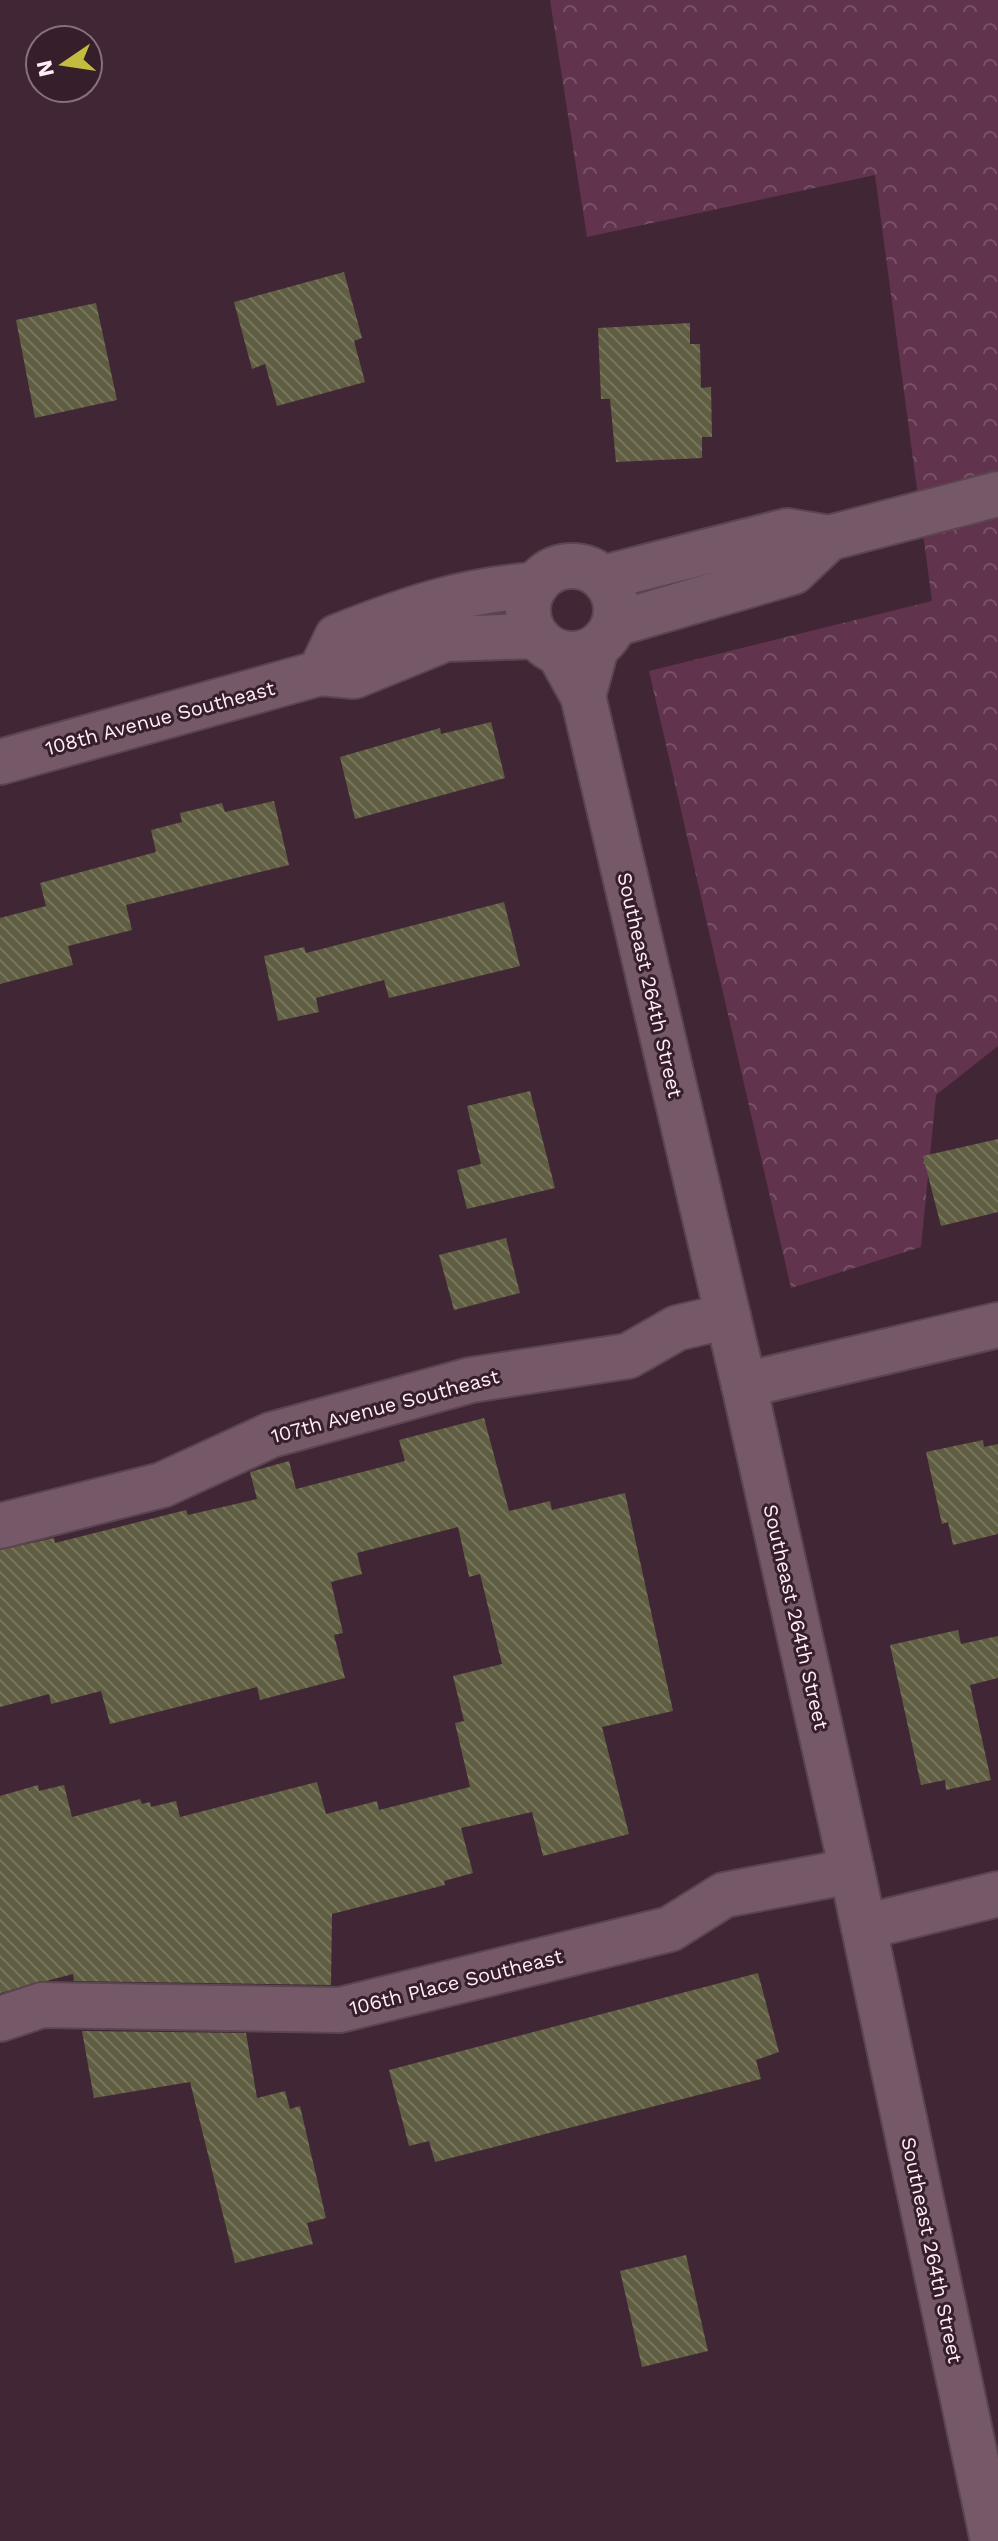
<svg xmlns="http://www.w3.org/2000/svg" width="998" height="2541" font-family="'Work Sans',sans-serif">
  <style>
    .forest { fill: url(#forest-crowns) }
    .building { fill: url(#building-back-hatch) }
    .lines { fill: none; stroke-linecap: round; stroke-linejoin: round }
    .minor-casing { stroke: #5b4550; stroke-width: 48 }
    .tertiary-casing { stroke: #5b4550; stroke-width: 48 }
    .minor { stroke: #765968; stroke-width: 44 }
    .tertiary { stroke: #765968; stroke-width: 44 }
    .labels { text-anchor: middle; dominant-baseline: central; stroke-width: 6; stroke-linejoin: round; paint-order: stroke }
    .street-label { font-size: 20px; fill: #ffeef6; stroke: #361e2b }
  </style>
  <defs>
    <pattern id="forest-crowns" width="20" height="18" patternUnits="userSpaceOnUse" patternTransform="scale(2)"><rect width="20" height="18" fill="#61334c"/><path d="M2 6a3 3 0 1 1 6 0M12 15a3 3 0 1 1 6 0" fill="none" stroke="#795166"/></pattern>
    <pattern id="building-back-hatch" width="6" height="6" patternUnits="userSpaceOnUse" patternTransform="scale(2)"><rect width="6" height="6" fill="#5f5e42"/><path d="M-1 5l2 2M0 0l6 6M5-1l2 2" fill="none" stroke="#77755e"/></pattern>
  </defs>
  <rect width="100%" height="100%" fill="#412735"/>
  <!-- forest -->
  <path class="forest" d="M550 0H998V1046L936 1095 921 1247 791 1288 649 671 932 601 875 175 587 237Z"/>
  <!-- building -->
  <g class="building">
    <path d="M344 272 362 338 354 341 365 382 277 406 265 364 252 369 234 302Z"/>
    <path d="M96 303 117 400 35 418 16 320Z"/>
    <path d="M690 323V344H700L701 388 711 387 712 437H702V458L616 462 610 399H601L598 328Z"/>
    <path d="M491 722 505 778 355 819 340 757 440 728 441 734Z"/>
    <path d="M274 801 289 865 126 905 132 930 68 946 73 965 0 984V918L46 906 40 883 156 852 151 830 182 822 180 813 222 803 225 812Z"/>
    <path d="M504 902 520 966 389 998 384 980 316 998 319 1012 278 1021 264 956 304 947 306 953Z"/>
    <path d="M530 1091 555 1188 467 1209 457 1170 481 1164 467 1106Z"/>
    <path d="M998 1139V1212L941 1226 923 1156Z"/>
    <path d="M506 1238 520 1293 454 1310 439 1255Z"/>
    <path d="M484 1418 509 1511 550 1501 552 1510 625 1493 673 1711 602 1727 629 1834 543 1856 532 1812 461 1828 473 1873 444 1881 445 1885 332 1914 331 1985 74 1981 73 1974 0 1993V1796L38 1785 39 1791 64 1785 72 1817 140 1799 142 1804 150 1802 151 1807 176 1801 180 1817 317 1782 326 1814 377 1801 379 1810 470 1787 455 1723 464 1721 453 1676 502 1664 480 1574 469 1577 458 1527 357 1553 362 1574 331 1582 343 1633 334 1635 345 1678 260 1700 257 1687 110 1724 101 1691 51 1704 49 1694 0 1707V1550L54 1538 55 1543 186 1510 188 1515 257 1499 250 1472 289 1461 296 1489 405 1461 399 1440Z"/>
    <path d="M983 1440 984 1447 998 1444V1534L953 1545 948 1522 942 1524 926 1452Z"/>
    <path d="M958 1630 961 1644 998 1636V1678L970 1685 991 1780 946 1790 945 1780 921 1785 890 1645Z"/>
    <path d="M758 1973 779 2052 756 2060 761 2079 435 2162 429 2141 409 2146 389 2070Z"/>
    <path d="M82 2031 246 2033 257 2098 285 2091 290 2109 300 2106 326 2218 307 2223 313 2244 235 2263 190 2082 94 2098Z"/>
    <path d="M686 2255 708 2351 642 2367 620 2271Z"/>
  </g>
  <g class="lines">
    <!-- minor casing -->
    <g class="minor-casing">
      <g id="minor">
        <path d="M559 653 583 696 744 1385 852 1871 993 2541"/>
        <path d="M583 696 596 648"/>
        <path d="M744 1385 998 1325"/>
        <path d="M0 1526 162 1485 271 1435 471 1380 628 1356 677 1328 728 1316"/>
        <path d="M864 1927 998 1894"/>
        <path d="M0 2019 42 2005 340 2010 670 1929 724 1895 852 1871"/>
      </g>
    </g>
    <!-- tertiary casing -->
    <g class="tertiary-casing">
      <g id="tertiary">
        <circle cx="572" cy="610" r="44"/>
        <path d="M603 578 787 531 829 538 998 494"/>
        <path d="M615 624 793 572 829 538"/>
        <path d="M320 673 337 637C404 610 463 590 536 585"/>
        <path d="M0 762 320 673 354 676 445 639 536 636"/>
      </g>
    </g>
    <!-- minor -->
    <use href="#minor" class="minor"/>
    <!-- tertiary -->
    <use href="#tertiary" class="tertiary"/>
  </g>
  <g class="labels">
    <!-- street labels -->
    <g class="street-label">
      <text transform="translate(160 718) rotate(-15)">108th Avenue Southeast</text>
      <text transform="translate(650 985) rotate(77)">Southeast 264th Street</text>
      <text transform="translate(385 1406) rotate(-15)">107th Avenue Southeast</text>
      <text transform="translate(796 1617) rotate(77)">Southeast 264th Street</text>
      <text transform="translate(456 1982) rotate(-14)">106th Place Southeast</text>
      <text transform="translate(932 2250) rotate(78)">Southeast 264th Street</text>
    </g>
  </g>
  <!-- north arrow -->
  <g transform="translate(64 64) rotate(257)"><circle r="38" fill="#361e2b" stroke="#86717c" stroke-width="2"/>
  <path d="M0-6L14 30L0 20L-14 30Z" fill="#c2bd3f"/>
  <text y="-12" font-size="22" font-weight="bold" text-anchor="middle" fill="#ffeef6">N</text>
  </g>
</svg>
